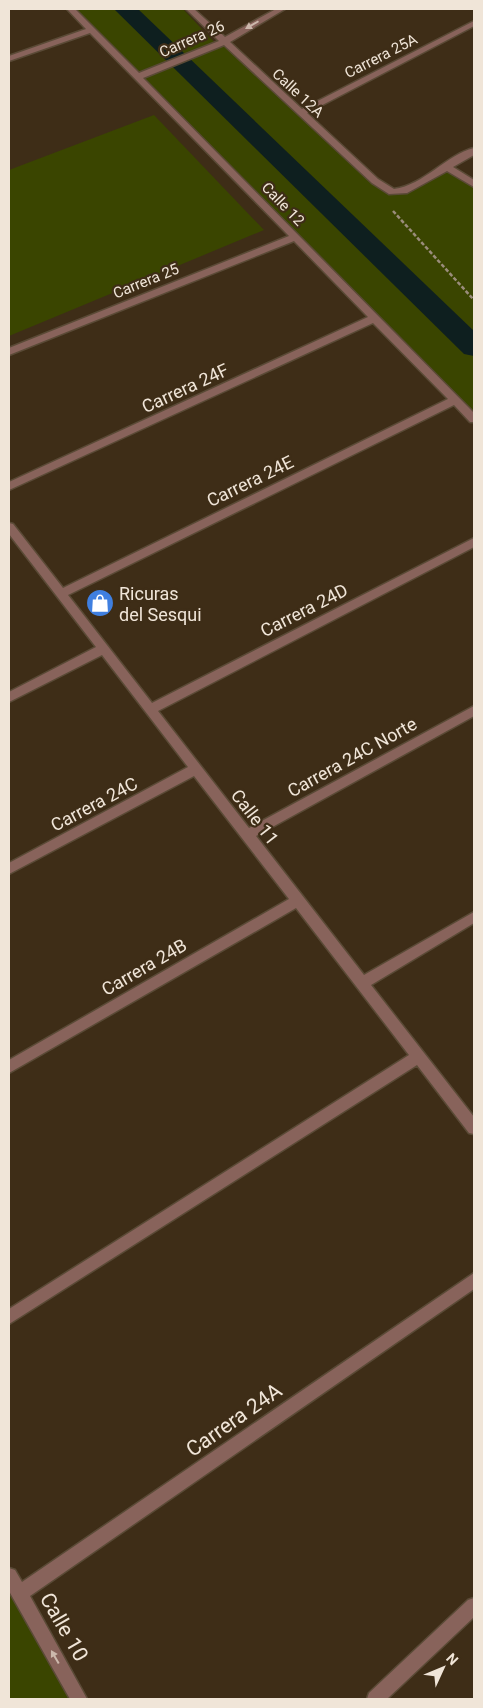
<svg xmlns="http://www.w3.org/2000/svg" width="483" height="1708" font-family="Roboto,sans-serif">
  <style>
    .green { fill: #3a4500 }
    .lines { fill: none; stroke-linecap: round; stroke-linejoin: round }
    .canal { fill: #0e1f1f; fill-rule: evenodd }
    .minor-casing { stroke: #5a4a36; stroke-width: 3 }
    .path { stroke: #9a8c7b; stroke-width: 2.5; stroke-dasharray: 4 2; stroke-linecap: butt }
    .minor { fill: #88635b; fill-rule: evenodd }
    .oneway { fill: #ccb8ac }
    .labels { text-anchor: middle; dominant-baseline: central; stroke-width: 4.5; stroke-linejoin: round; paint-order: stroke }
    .far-street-label { font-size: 15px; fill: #f0e5d8; stroke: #3e2d17 }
    .street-label { font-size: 18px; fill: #f0e5d8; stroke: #3e2d17 }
    .poi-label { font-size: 18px; fill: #f0e5d8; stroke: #3e2d17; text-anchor: start }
    .near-street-label { font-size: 21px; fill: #f0e5d8; stroke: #3e2d17 }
  </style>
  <rect width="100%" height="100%" fill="#3e2d17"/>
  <!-- green -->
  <g class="green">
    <path d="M71 9H183L216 44 223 42 392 192 425 178 446 166 474 184V419L138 77 206 49 134 73Z"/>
    <path d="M154 115 264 230 9 336V170Z"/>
    <path d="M9 1576 72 1699H9Z"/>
  </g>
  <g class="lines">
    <!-- canal -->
    <path class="canal" d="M114 9H138L474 331V356L464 354Z"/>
    <!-- minor casing -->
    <g class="minor-casing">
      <g id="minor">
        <path d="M67 9H75L139 73 219 41 186 9H194L225 37 276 9H285L230 42 302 109 474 21V26L307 113 378 179 394 189C424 185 446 155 474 148V155L453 167 474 180V187L447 171 407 193 389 194 372 183 224 45 143 78 474 413V422H470L454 405 68 595 152 703 474 538V547L158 711 249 828 474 706V716L256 836 364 975 474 912V923L371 985 474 1117V1134L469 1133 417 1065 9 1324V1309L409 1055 296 908 9 1073V1060L289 899 194 776 9 874V863L188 767 102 655 9 702V692L96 647 9 534V523L13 524 63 588 448 399 373 323 9 490V482L368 317 294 241 9 355V348L289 236 90 33 9 61V56L86 29Z"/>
        <path d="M474 1273V1289L30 1596 87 1699H70L9 1591V1568L15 1570 22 1582Z"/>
        <path d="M474 1598V1617L387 1699H367L369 1693 468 1600Z"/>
      </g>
    </g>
    <!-- path -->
    <path class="path" d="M393 211 474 300"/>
    <!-- minor -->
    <use href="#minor" class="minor"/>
  </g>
  <!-- one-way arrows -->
  <defs><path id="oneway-solid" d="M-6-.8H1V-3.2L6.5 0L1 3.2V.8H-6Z" transform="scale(1.25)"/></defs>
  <g class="oneway">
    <use href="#oneway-solid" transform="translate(252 25) rotate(150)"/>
    <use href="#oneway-solid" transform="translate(55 1657) rotate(-120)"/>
  </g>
  <!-- icons -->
  <defs>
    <g id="shop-disc" transform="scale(1.4375)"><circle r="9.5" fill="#3f7fe0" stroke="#3e2d17"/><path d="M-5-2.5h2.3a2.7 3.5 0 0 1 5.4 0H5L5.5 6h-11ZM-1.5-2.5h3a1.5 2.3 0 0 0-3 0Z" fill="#fff"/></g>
  </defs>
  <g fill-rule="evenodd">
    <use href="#shop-disc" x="100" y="603"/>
  </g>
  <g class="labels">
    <!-- far-street labels -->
    <g class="far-street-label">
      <text transform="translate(192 39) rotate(-24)">Carrera 26</text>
      <text transform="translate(381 56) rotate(-27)">Carrera 25A</text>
      <text transform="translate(298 93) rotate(43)">Calle 12A</text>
      <text transform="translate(283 204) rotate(46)">Calle 12</text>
      <text transform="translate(146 281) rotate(-22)">Carrera 25</text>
    </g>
    <!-- street labels -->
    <g class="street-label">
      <text transform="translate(185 388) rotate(-25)">Carrera 24F</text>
      <text transform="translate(250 481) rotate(-26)">Carrera 24E</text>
      <text transform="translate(304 610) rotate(-27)">Carrera 24D</text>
      <text transform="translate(352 757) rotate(-29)">Carrera 24C Norte</text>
      <text transform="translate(94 804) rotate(-28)">Carrera 24C</text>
      <text transform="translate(255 817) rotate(52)">Calle 11</text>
      <text transform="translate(144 967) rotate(-30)">Carrera 24B</text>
    </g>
    <!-- poi labels -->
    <g class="poi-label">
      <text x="119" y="593">Ricuras<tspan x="119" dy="21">del Sesqui</tspan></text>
    </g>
    <!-- near-street labels -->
    <g class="near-street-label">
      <text transform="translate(234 1420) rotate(-35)">Carrera 24A</text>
      <text transform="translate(64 1627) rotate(60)">Calle 10</text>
    </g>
  </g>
  <!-- border -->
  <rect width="483" height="1708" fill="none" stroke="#f0e5d8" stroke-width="20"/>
  <!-- north arrow -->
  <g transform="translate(443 1668) rotate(46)" stroke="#3e2d17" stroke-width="4" paint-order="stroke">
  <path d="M0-4L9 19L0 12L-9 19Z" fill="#f0e5d8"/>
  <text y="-8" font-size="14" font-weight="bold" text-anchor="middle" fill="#f0e5d8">N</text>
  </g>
</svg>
